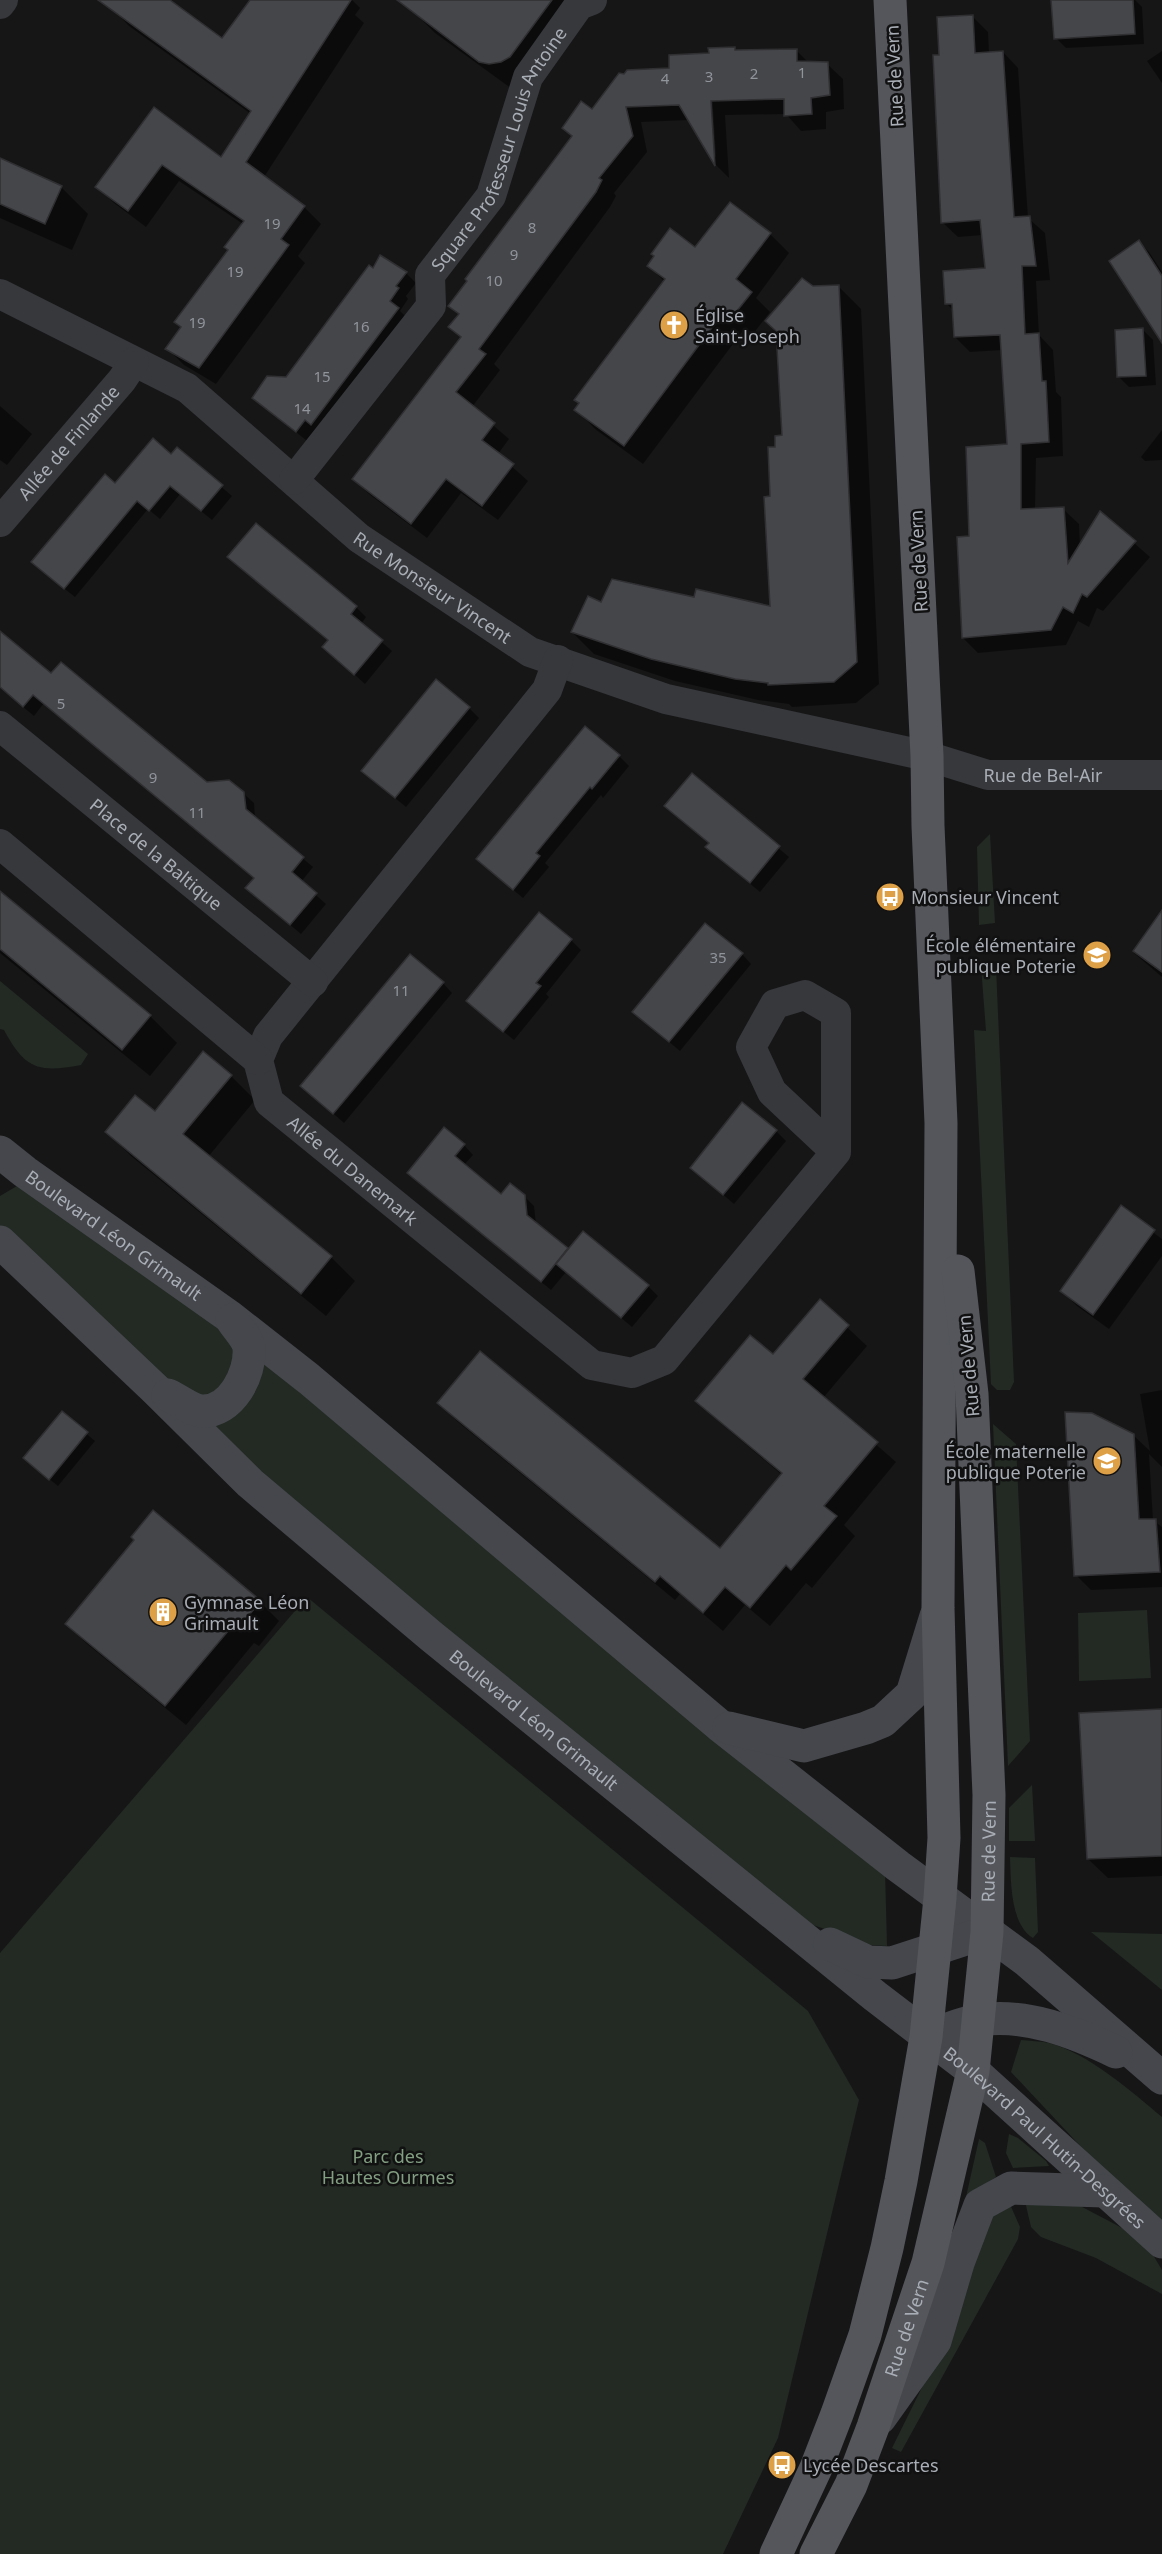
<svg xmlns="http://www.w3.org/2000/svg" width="1162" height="2554" font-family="'Noto Sans',sans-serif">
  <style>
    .green { fill: #222a23 }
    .shadow { fill: #0007; fill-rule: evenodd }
    .building { fill: #45464a; stroke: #303033; stroke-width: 1.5 }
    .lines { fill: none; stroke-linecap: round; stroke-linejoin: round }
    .street { stroke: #37383c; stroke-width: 30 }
    .secondary { stroke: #45474c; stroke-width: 33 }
    .primary { stroke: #54565b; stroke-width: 33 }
    .labels { text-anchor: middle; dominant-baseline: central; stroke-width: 5; stroke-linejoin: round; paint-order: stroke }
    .number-label { font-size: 15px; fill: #90949b }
    .street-label { font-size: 18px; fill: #a9aeb6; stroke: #111112 }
    .poi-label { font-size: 18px; fill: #a9aeb6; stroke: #111112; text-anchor: start }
    .park-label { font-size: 18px; fill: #839f82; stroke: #111112 }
  </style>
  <rect width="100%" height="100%" fill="#161617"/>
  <!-- green -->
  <g class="green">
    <path d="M990 834 995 923 979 925 977 847Z"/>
    <path d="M981 966 996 967 1014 1382 1010 1390H997L991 1384 974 1030 986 1031Z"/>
    <path d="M0 981 88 1054 81 1065C38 1073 25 1069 4 1030L0 1029Z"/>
    <path d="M22 1183 175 1289 232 1342 236 1367 220 1392 194 1402 157 1381 0 1229V1196Z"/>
    <path d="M262 1360 885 1870 887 1946 870 1945 799 1920 600 1760 199 1421Z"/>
    <path d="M993 1424 1016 1444 1030 1741 1008 1766Z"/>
    <path d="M307 1597 808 2011 859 2100 778 2438 723 2554H0V1953Z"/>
    <path d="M1147 1610 1151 1678 1079 1681 1078 1613Z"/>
    <path d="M1032 1785 1035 1841H1009V1808Z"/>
    <path d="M1010 1857 1035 1858 1038 1932 1033 1938C1010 1924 1011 1881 1010 1857Z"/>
    <path d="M1091 1932 1162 1934V1990Z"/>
    <path d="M1021 2040C1030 2041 1040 2041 1049 2043 1088 2053 1132 2092 1162 2117V2223L1115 2183 1011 2072Z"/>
    <path d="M1009 2134 1018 2138 1046 2161 1049 2166 1013 2168 1006 2153Z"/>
    <path d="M979 2139 985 2143 996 2177 966 2197Z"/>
    <path d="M1024 2197 1067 2199 1126 2230 1150 2250 1162 2270V2294L1096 2258 1041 2237 1031 2227Z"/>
    <path d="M1009 2202 1020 2227 1018 2239 901 2452 892 2448 936 2359 984 2221Z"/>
  </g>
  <!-- shadow -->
  <g class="shadow">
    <path d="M119 0H168L222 40 252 0H352L360 8 355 15 364 23 264 177 304 207 321 224 298 256 305 263 216 384 184 365 167 348 182 328 176 322 229 250 243 224 179 181 146 227 114 203 97 186 154 109 221 159 251 114 129 26 113 9Z"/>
    <path d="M415 0H597L512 89 435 33 409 7Z"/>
    <path d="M1080 0H1135L1142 7 1144 44 1066 48 1056 38Z"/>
    <path d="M973 17 988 32 989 53 1003 52 1018 68 1028 218 1045 233 1050 280 1036 281 1039 335 1053 350 1056 392 1061 397 1063 456 1036 458 1035 510 1063 509 1079 524 1080 546 1100 513 1150 557 1103 611 1097 608 1089 627 1078 621 1066 645 978 653 963 638 1008 446 1003 350 970 352 955 337 954 311 946 303 986 270 983 235 958 237 942 222 941 56Z"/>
    <path d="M734 48 737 51 796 50 809 63 827 64 843 79 844 109 826 112V129L801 131 786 114 725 115 729 178 716 165 689 120 641 122 647 152 614 193 616 196 610 207 494 364 500 370 472 407 509 439 498 454 528 481 498 520 461 493 427 538 369 494 354 479 462 338 450 327 459 315 450 306 573 137 564 128 671 70ZM709 93H712L716 157 713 154Z"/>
    <path d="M1162 51V83L1147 61Z"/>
    <path d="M0 159 61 187 88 214 72 250 0 218Z"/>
    <path d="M770 234 789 253 756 298 770 312 753 334 745 328 643 464 595 429 576 409 665 282 649 266 696 249Z"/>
    <path d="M1139 242 1149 252 1162 272V340Z"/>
    <path d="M380 257 406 273 416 283 406 296 408 299 400 311 408 319 307 441 254 398 286 379 373 270Z"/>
    <path d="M839 287 861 309 879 684 856 703 792 707 789 704 758 700 675 681 594 654 572 632 601 604 695 599 771 608V497L777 449 783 436Z"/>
    <path d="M1143 330 1153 340 1156 385 1129 387 1119 377Z"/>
    <path d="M0 406 32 434 7 465 0 460Z"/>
    <path d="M1162 430V460L1145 461 1141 457Z"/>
    <path d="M177 449 232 496 212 520 180 494 160 519 148 509 75 597 43 572Z"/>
    <path d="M256 525 356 607 366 617 361 624 392 651 365 684 324 647 329 641 229 557Z"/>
    <path d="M0 633 52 675 206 783 243 793 254 803 255 818 313 867 301 882 326 904 301 934 257 897 255 878 44 703 34 716 0 688Z"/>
    <path d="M469 708 479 718 406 807 373 780Z"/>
    <path d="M619 756 629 766 603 798 601 795 545 863 549 867 523 898 488 869Z"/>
    <path d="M692 775 789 857 760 892 717 856 710 844Z"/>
    <path d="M0 893 150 1016 177 1043 150 1076 0 953Z"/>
    <path d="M1159 917 1162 919V977L1134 953Z"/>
    <path d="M571 940 581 950 546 994 549 997 514 1040 478 1011Z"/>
    <path d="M742 954 751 964 680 1051 644 1021Z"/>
    <path d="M443 983 452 993 344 1123 302 1086Z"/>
    <path d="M231 1076 255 1100 208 1157 331 1257 355 1281 326 1316 131 1156 107 1132 155 1113Z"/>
    <path d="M776 1131 786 1141 734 1204 692 1168Z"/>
    <path d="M464 1145 473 1155 464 1165 501 1196H524L534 1206 536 1224 568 1251 648 1286 658 1296 632 1327 566 1272 551 1290 409 1173Z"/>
    <path d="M1121 1208 1162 1239V1256L1109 1329 1077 1306 1062 1291Z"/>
    <path d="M820 1302 867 1346 823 1398 896 1462 844 1525 855 1536 812 1588 806 1583 770 1626 745 1605 723 1631 680 1594 675 1600 458 1422 439 1403 720 1550 782 1475 717 1420 697 1401 774 1357Z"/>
    <path d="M1162 1390V1467L1149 1454 1153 1520 1162 1527V1587L1091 1590 1076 1575 1133 1435 1150 1451 1140 1394Z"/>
    <path d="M62 1413 95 1441 58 1486 33 1466Z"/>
    <path d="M260 1602 279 1621 259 1646 254 1643 186 1725 86 1643 67 1624Z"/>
    <path d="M1162 1710V1876L1108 1878 1088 1859Z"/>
  </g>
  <!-- building -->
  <g class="building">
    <path d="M98 0H170L222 38 250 0H351L246 162 305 206 281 239 289 245 199 368 165 349 181 327 174 322 228 250 224 247 244 221 162 165 128 211 95 187 154 107 221 157 251 111Z"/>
    <path d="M397 0H552L510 57 501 62 489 64 479 62Z"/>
    <path d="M1051 0H1133L1135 34 1054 39Z"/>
    <path d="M973 15 975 53 1003 51 1014 217 1030 216 1036 266H1022L1025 334 1039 333 1042 381H1046L1049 442 1021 444V509L1064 507 1068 563 1100 511 1136 541 1087 597 1082 594 1073 613 1063 607 1051 630 962 638 957 537 969 536 966 447 1007 444 1000 335 954 337 952 304H945L943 271 985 268 980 220 941 223 933 55H939L937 17Z"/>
    <path d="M735 47V50L797 49V61L828 62 830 95 811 98 812 114 784 116V99L711 101 715 166 679 105 626 107 633 136 599 178 602 180 596 192 479 349 486 354 456 392 495 423 482 440 514 464 482 506 446 479 411 524 352 479 461 337 448 327 459 314 448 306 467 281 465 279 572 136 562 128 581 101 592 109 619 73 624 74 627 70 669 68V55L709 53 708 48Z"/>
    <path d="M0 158 62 186 45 224 0 204Z"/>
    <path d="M730 202 771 233 736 279 752 292 733 316 725 310 624 446 574 410 579 403 574 400 665 279 647 266 654 256 651 254 670 228 695 247Z"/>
    <path d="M1139 240 1162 276V343L1109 261Z"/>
    <path d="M380 255 407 272 396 286 399 288 390 301 399 308 311 425 305 420 296 432 252 398 267 376 286 377 369 265 373 268Z"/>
    <path d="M802 278 813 286 839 285 857 662 834 682 768 685V683L735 679 651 659 571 632 588 596 601 602 612 579 694 597 696 589 770 606 764 497 770 496 768 447H775V436L782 435 776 331 765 321Z"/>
    <path d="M1143 328 1146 376 1117 377 1115 330Z"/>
    <path d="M153 438 171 454 177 447 223 485 201 511 170 486 149 511 137 501 64 589 31 562 105 474 115 483Z"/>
    <path d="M256 523 357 606 351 614 383 640 354 675 322 647 328 640 227 557Z"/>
    <path d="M0 631 51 673 61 662 207 782 229 780 244 792 246 809 304 857 292 872 317 893 290 925 245 888 254 878 33 695 23 707 0 687Z"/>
    <path d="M436 679 470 707 395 798 361 771Z"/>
    <path d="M585 726 620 755 592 789 590 787 536 853 540 856 513 890 476 859Z"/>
    <path d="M692 773 780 846 750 883 705 847 709 843 664 806Z"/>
    <path d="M0 891 151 1015 122 1050 0 949Z"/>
    <path d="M1162 910V972L1133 951Z"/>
    <path d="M539 912 572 939 536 983 541 986 503 1032 466 1001Z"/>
    <path d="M705 923 743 953 669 1042 632 1012Z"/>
    <path d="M410 954 444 982 333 1114 300 1086Z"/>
    <path d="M203 1051 232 1075 183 1134 332 1256 301 1294 105 1132 135 1095 155 1111Z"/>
    <path d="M742 1102 777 1130 723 1195 690 1168Z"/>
    <path d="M444 1127 465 1144 455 1156 501 1194 510 1183 525 1195 527 1215 568 1248 541 1282 407 1173Z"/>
    <path d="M1121 1205 1155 1230 1093 1315 1060 1291Z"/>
    <path d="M583 1231 649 1285 621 1318 556 1264Z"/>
    <path d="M820 1299 849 1325 803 1379 878 1442 824 1506 837 1516 791 1570 786 1565 750 1608 725 1587 703 1613 660 1576 655 1582 437 1403 480 1351 720 1548 782 1473 695 1401 750 1335 773 1354Z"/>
    <path d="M62 1411 88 1432 49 1480 23 1458Z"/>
    <path d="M1065 1412 1092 1413 1134 1434 1139 1519H1156L1160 1572 1074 1576Z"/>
    <path d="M153 1510 261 1601 238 1628 234 1624 165 1706 65 1624 134 1540 131 1537Z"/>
    <path d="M1162 1709V1856L1087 1859 1079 1713Z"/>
  </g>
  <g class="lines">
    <!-- street -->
    <g class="street">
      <path d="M0 4 3 0"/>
      <path id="s1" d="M0 294 187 388 359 538 530 652 666 699 927 756 988 775H1162"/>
      <path id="s2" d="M294 480 431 306 430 275 491 196 528 77 579 5 592 0"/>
      <path id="s3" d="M0 522 122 380 134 362"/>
      <path id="s4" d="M558 660 547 690 268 1036 258 1060 269 1102 592 1365 632 1373 664 1360 836 1152V1013L805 995 775 1004 751 1047 772 1092 836 1152"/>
      <path id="s5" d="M0 726 313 982"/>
      <path d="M0 844 258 1060"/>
    </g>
    <!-- secondary -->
    <g class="secondary">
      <path id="s6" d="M0 1152 25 1172 230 1317 309 1379 719 1725 898 1866 1027 1961 1162 2078"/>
      <path id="s7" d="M0 1242 155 1389 250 1483 431 1636 875 1996 973 2071 1162 2242"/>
      <path d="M168 1395C177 1399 191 1410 201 1411 231 1413 251 1374 249 1348 248 1339 237 1328 232 1320"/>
      <path d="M729 1728 804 1746 866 1728 883 1721 912 1694 936 1616"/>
      <path d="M830 1944 868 1962 892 1963 987 1932"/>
      <path d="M926 2037C943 2031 961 2023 979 2020 1027 2013 1074 2032 1116 2052"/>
      <path d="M880 2418 935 2341 958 2263 980 2205 1011 2188 1104 2191"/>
    </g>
    <!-- primary -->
    <g class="primary">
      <path d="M776 2554 816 2468 837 2414 865 2335 887 2248 901 2181 926 2037 940 1898 944 1838 938 1608 941 1123 928 826 927 756 890 0"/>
      <path id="s8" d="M816 2554 851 2485 873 2427 928 2263 973 2071 987 1932 989 1795 972 1394 958 1271"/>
    </g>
  </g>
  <!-- icons -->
  <defs>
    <g id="church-disc" transform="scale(1.5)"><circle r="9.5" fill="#dea047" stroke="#111112"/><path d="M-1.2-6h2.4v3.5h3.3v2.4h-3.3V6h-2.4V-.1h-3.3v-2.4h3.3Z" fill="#fff"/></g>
    <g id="bus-disc" transform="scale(1.5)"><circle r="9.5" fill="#dea047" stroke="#111112"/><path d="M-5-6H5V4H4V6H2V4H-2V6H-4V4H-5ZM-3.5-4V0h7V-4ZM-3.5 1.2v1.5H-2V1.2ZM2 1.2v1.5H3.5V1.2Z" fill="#fff"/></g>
    <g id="school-disc" transform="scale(1.5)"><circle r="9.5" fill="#dea047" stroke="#111112"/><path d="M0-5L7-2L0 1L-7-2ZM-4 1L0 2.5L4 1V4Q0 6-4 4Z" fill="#fff"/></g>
    <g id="building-disc" transform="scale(1.5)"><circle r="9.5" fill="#dea047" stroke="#111112"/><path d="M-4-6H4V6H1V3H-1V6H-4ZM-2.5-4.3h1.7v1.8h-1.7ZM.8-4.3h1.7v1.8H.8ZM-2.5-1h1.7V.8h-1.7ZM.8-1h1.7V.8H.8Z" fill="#fff"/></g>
  </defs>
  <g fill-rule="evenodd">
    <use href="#church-disc" x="674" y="325"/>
    <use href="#bus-disc" x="890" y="897"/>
    <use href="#school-disc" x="1097" y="955"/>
    <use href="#school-disc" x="1107" y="1461"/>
    <use href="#building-disc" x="163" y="1612"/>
    <use href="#bus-disc" x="782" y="2465"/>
  </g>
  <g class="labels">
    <!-- number labels -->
    <g class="number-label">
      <text x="802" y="72">1</text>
      <text x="754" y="73">2</text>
      <text x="709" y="76">3</text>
      <text x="665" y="78">4</text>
      <text x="272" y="223">19</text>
      <text x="532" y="227">8</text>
      <text x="514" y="254">9</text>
      <text x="235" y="271">19</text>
      <text x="494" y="280">10</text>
      <text x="197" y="322">19</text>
      <text x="361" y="326">16</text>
      <text x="322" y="376">15</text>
      <text x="302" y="408">14</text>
      <text x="61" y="703">5</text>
      <text x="153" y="777">9</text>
      <text x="197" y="812">11</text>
      <text x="718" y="957">35</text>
      <text x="401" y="990">11</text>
    </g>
    <!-- street labels -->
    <g class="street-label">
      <text transform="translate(894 76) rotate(-93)">Rue de Vern</text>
      <text stroke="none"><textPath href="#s2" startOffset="398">Square Professeur Louis Antoine</textPath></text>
      <text stroke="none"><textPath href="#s3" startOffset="105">Allée de Finlande</textPath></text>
      <text transform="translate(918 561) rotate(-93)">Rue de Vern</text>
      <text stroke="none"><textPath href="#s1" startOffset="526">Rue Monsieur Vincent</textPath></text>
      <text stroke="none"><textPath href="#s1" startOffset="1173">Rue de Bel-Air</textPath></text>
      <text stroke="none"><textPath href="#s5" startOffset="202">Place de la Baltique</textPath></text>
      <text stroke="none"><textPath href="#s4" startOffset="654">Allée du Danemark</textPath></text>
      <text stroke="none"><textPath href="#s6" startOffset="141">Boulevard Léon Grimault</textPath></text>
      <text transform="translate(968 1366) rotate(-95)">Rue de Vern</text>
      <text stroke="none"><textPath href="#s7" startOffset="717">Boulevard Léon Grimault</textPath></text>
      <text stroke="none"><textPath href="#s8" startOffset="730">Rue de Vern</textPath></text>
      <text stroke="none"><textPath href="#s7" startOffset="1377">Boulevard Paul Hutin-Desgrées</textPath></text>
      <text stroke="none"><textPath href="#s8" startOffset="244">Rue de Vern</textPath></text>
    </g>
    <!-- poi labels -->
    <g class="poi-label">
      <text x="695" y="315">Église<tspan x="695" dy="21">Saint-Joseph</tspan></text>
      <text x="911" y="897">Monsieur Vincent</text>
      <text x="1076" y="945" text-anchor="end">École élémentaire<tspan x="1076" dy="21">publique Poterie</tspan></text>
      <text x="1086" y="1451" text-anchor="end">École maternelle<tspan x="1086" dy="21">publique Poterie</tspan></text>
      <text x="184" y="1602">Gymnase Léon<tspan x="184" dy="21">Grimault</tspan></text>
      <text x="803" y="2465">Lycée Descartes</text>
    </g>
    <!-- park labels -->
    <g class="park-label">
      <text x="388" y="2156">Parc des<tspan x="388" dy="21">Hautes Ourmes</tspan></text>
    </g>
  </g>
</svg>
